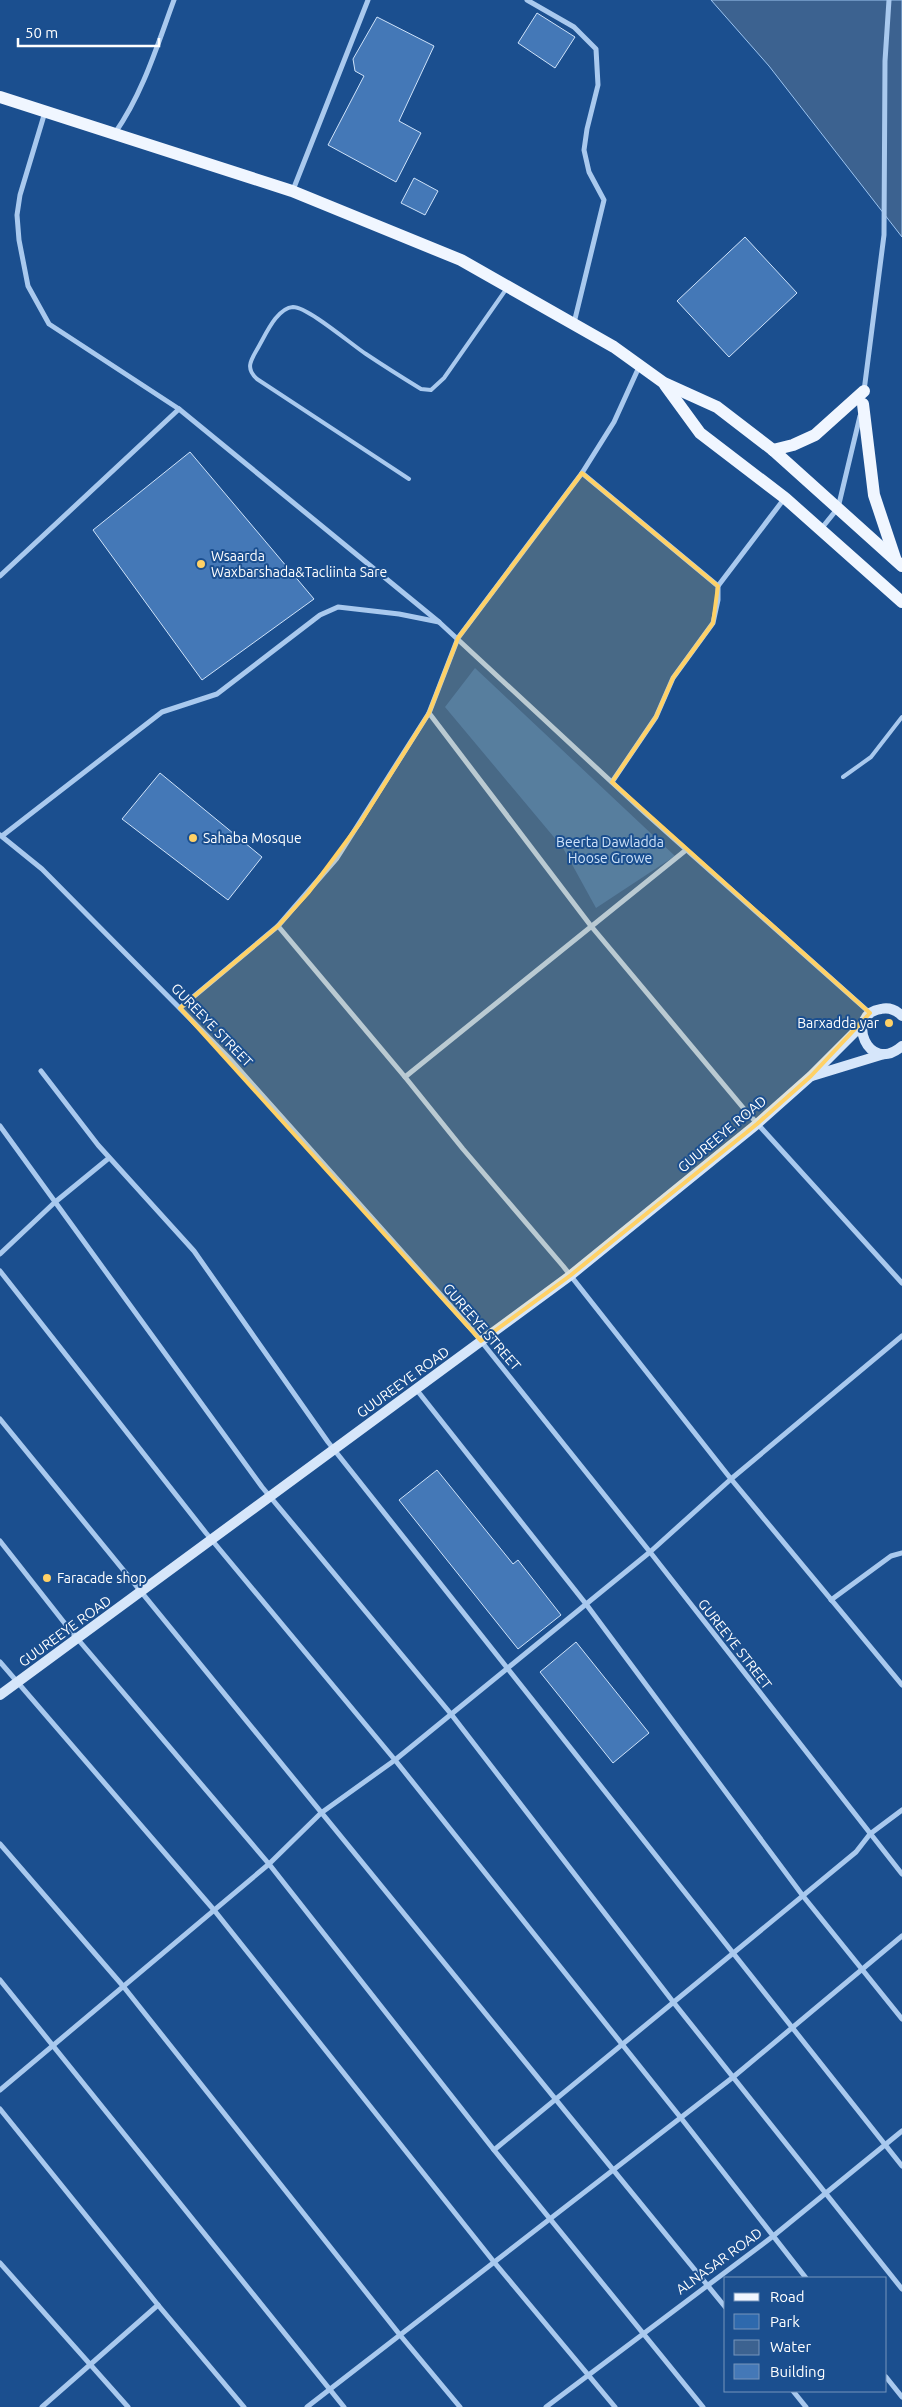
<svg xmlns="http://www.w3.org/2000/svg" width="902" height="2407" font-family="Ubuntu,sans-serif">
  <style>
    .green { fill: #2e69ad }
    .water { fill: #3c6290; stroke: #9cc4f0 }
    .building { fill: #4478b7; stroke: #cfe3fa }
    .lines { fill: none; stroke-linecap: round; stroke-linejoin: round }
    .lane { stroke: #a9c9ee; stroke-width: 4 }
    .street { stroke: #a9c9ee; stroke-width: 5 }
    .secondary { stroke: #d6e6fa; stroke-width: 10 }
    .primary { stroke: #f0f6ff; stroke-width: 12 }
    .marked { fill: #ffd166; fill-opacity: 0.2; stroke: #ffd166; stroke-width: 4; stroke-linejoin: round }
    .poi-dot { fill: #ffd166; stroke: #1b4f8f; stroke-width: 2 }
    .labels { text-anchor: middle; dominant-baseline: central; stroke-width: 4; stroke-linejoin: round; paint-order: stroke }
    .poi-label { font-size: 14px; fill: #fff; stroke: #1b4f8f; text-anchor: start }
    .park-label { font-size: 14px; fill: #cfe3fa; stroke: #1b4f8f }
    .street-label { font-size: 14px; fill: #fff; stroke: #1b4f8f }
  </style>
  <rect width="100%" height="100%" fill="#1b4f8f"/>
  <!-- green -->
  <path class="green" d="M475 668 675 856 596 908 563 848 445 707Z"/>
  <!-- water -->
  <path class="water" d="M711 0H902V237L769 66Z"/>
  <!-- building -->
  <g class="building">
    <path d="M537 13 575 37 555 68 518 43Z"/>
    <path d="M377 17 434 46 399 121 421 133 396 182 328 145 364 76 355 71 353 59Z"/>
    <path d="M414 178 438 191 425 215 401 203Z"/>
    <path d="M745 237 797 293 729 357 677 301Z"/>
    <path d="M190 452 314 599 202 680 93 530Z"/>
    <path d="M160 773 262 857 228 900 122 819Z"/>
    <path d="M437 1470 513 1564 518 1560 561 1615 518 1649 399 1500Z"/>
    <path d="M576 1642 649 1733 613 1763 540 1672Z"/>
  </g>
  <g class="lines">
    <!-- lane -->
    <g class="lane">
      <path d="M409 479 257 379C244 367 252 359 259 346 266 334 277 308 293 307 308 307 352 345 366 354 384 366 403 378 421 389L431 390 444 378 507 288"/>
      <path d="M843 777 871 757 902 717"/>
    </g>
    <!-- street -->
    <g class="street">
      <path d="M527 0 574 27 596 49 598 85 587 129 584 150 589 172 604 200 574 323"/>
      <path d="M45 112 20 195 17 215 19 240 28 286 49 324 179 409 439 622 644 812 870 1013"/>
      <path d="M115 133C143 93 157 46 174 0"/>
      <path d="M293 190 368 0"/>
      <path d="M864 391 884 235 885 61 889 0"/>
      <path d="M582 473 718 586V600L713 623 673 678 656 717 612 782"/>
      <path d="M821 529 838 508 860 416"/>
      <path d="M0 576 179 409"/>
      <path d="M718 586 784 499"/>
      <path d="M429 713 591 926 745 1110 902 1283"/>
      <path d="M0 835 42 869 229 1058 473 1331 650 1552 902 1874"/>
      <path d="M2 836 162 712 217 694 320 615 338 607 399 614 439 622"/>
      <path d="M278 926 405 1077 463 1149 563 1266 731 1479 902 1685"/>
      <path d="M180 1008 278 926 337 858 429 713 458 638 582 473 614 422 639 367"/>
      <path d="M41 1071 98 1145 194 1251 328 1442 902 2166"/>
      <path d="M405 1077 686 850"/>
      <path d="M0 1126 262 1487 451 1714 674 2003 902 2289"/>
      <path d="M0 1254 54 1203 109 1158"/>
      <path d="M0 1271 206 1533 395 1760 681 2118 806 2278"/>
      <path d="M416 1389 586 1604 803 1896 902 2019"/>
      <path d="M0 1419 726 2308"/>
      <path d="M0 1541 70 1630 269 1864 494 2150 703 2407"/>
      <path d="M831 1600 891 1556 902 1553"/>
      <path d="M0 1662 214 1910 494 2262 615 2407"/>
      <path d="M0 1844 123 1986 400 2335 460 2407"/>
      <path d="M0 1980 344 2407"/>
      <path d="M0 2090 269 1864 321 1813 395 1760 650 1552 731 1479 902 1336"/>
      <path d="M0 2109 158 2305 244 2407"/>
      <path d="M494 2150 856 1852 870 1834 902 1810"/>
      <path d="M0 2263 128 2407"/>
      <path d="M886 2377 902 2397"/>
      <path d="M793 2391 806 2407"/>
      <path d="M42 2407 158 2305"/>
      <path d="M307 2407 732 2078 902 1936"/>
      <path d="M546 2407 772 2237 902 2131"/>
    </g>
    <!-- secondary -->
    <g class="secondary">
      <path d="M902 1016C896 1010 889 1007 881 1009 844 1014 868 1076 902 1046"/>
      <path d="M812 1076 884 1054"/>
      <path d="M0 1695 571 1275 757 1124 811 1076 863 1024"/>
    </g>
    <!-- primary -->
    <g class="primary">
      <path d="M0 97 292 191 461 260 614 347 664 383 717 407 773 450 902 566"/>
      <path d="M665 385 700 433 785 498 902 602"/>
      <path d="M863 404 874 495 895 558"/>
      <path d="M773 450 793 445 815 435 864 391"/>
    </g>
  </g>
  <!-- marked area -->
  <path class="marked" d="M582 473 718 586 713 623 673 678 656 717 612 782 870 1013 811 1076 757 1124 571 1275 481 1341 180 1008 278 926 308 893 360 823 429 713 458 638Z"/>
  <!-- markers -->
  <g class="poi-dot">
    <circle cx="201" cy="564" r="5"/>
    <circle cx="193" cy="838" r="5"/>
    <circle cx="889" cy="1023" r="5"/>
    <circle cx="47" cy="1578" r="5"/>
  </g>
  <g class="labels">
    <!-- poi labels -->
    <g class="poi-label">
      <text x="211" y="556">Wsaarda<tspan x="211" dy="16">Waxbarshada&amp;Tacliinta Sare</tspan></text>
      <text x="203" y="838">Sahaba Mosque</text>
      <text x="879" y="1023" text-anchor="end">Barxadda yar</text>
      <text x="57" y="1578">Faracade shop</text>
    </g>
    <!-- park labels -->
    <g class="park-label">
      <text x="610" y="842">Beerta Dawladda<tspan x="610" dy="16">Hoose Growe</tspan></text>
    </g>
    <!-- street labels -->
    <g class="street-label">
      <text transform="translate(212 1025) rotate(46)">GUREEYE STREET</text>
      <text transform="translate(722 1134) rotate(-40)">GUUREEYE ROAD</text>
      <text transform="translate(482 1327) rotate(49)">GUREEYE STREET</text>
      <text transform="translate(403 1382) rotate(-36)">GUUREEYE ROAD</text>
      <text transform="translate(65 1631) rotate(-36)">GUUREEYE ROAD</text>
      <text transform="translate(735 1644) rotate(52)">GUREEYE STREET</text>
      <text transform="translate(719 2261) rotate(-36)">ALNASAR ROAD</text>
    </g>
  </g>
  <!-- legend -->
  <rect x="724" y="2277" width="162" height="115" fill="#1b4f8f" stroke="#7695bc"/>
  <rect x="734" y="2293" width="25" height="8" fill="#f0f6ff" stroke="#7695bc"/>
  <text x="770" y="2302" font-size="15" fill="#ffffff">Road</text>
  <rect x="734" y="2314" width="25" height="15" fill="#2e69ad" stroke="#7695bc"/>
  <text x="770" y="2327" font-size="15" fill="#ffffff">Park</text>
  <rect x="734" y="2340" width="25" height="15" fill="#3c6290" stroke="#7695bc"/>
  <text x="770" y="2352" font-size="15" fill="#ffffff">Water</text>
  <rect x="734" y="2364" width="25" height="15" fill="#4478b7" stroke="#7695bc"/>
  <text x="770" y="2377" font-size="15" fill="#ffffff">Building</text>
  <!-- scale -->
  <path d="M18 38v8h141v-8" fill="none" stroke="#ffffff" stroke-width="2.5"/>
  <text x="25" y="38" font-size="15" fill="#ffffff" stroke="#1b4f8f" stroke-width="4" paint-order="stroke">50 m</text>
</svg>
